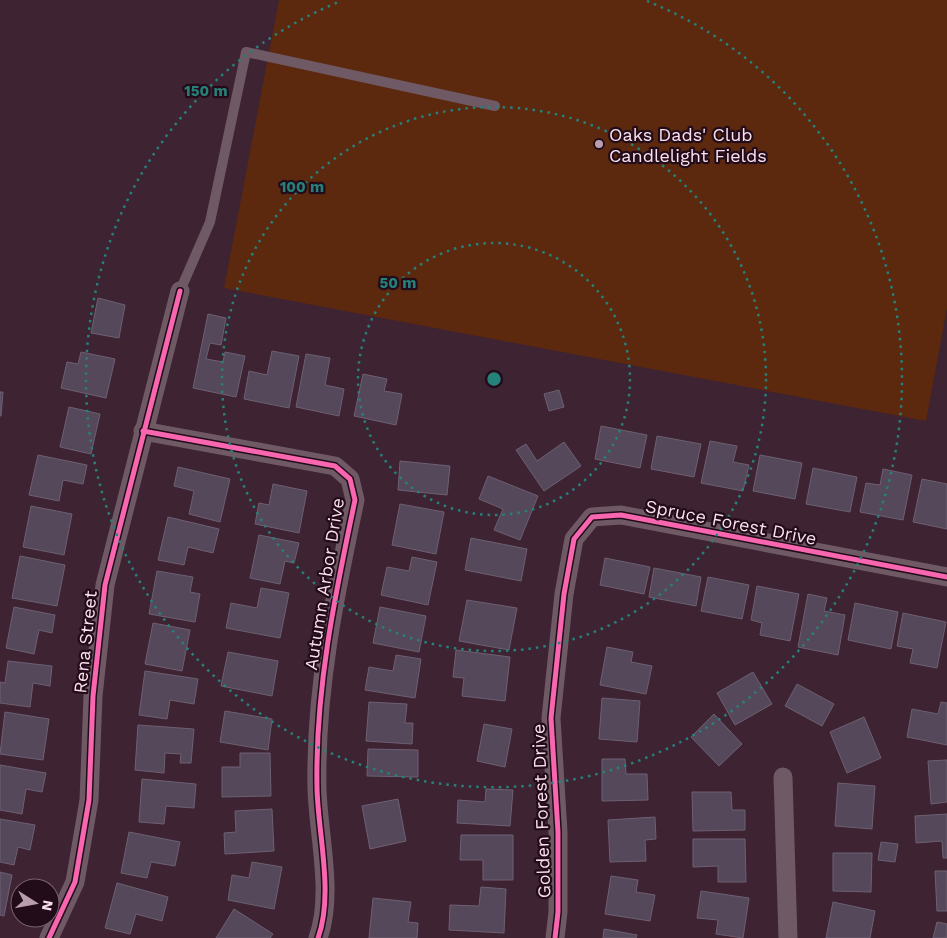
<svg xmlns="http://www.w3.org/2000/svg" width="947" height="938" font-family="'Work Sans',sans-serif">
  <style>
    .garden { fill: #5c280e }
    .building { fill: #55485a; stroke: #6d6072 }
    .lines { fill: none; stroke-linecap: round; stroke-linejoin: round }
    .service { stroke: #6e5964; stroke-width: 10 }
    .minor { stroke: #6e5964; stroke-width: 19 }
    .cycleway-casing { stroke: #230c19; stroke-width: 8 }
    .cycleway { stroke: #f766af; stroke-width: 5 }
    .ring { fill: none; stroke: #27817b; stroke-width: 2.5; stroke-dasharray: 2.5 5 }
    .poi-dot { fill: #b99ead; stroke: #230c19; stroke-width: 2 }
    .labels { text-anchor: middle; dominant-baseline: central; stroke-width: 4.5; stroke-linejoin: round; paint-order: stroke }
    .poi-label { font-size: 18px; fill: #fbe0ee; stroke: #230c19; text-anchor: start }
    .street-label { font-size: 18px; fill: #fbe0ee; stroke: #230c19 }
    .centre { fill: #27817b; stroke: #230c19; stroke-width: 2.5 }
    .ring-label { font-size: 15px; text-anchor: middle; font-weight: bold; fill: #27817b; stroke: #230c19; stroke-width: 4.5; stroke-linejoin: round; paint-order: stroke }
  </style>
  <rect width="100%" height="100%" fill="#3e2333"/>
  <!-- garden -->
  <path class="garden" d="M279 0H947V308L926 421 224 288Z"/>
  <!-- building -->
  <g class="building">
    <path d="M98 298 125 305 119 338 91 333Z"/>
    <path d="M208 314 226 318 221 345 210 343 206 359 223 362 225 352 245 356 236 397 193 388Z"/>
    <path d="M272 351 299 356 289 408 244 399 249 371 267 375Z"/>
    <path d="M81 352 115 359 106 398 61 388 67 362 78 364Z"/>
    <path d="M306 354 330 358 325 385 344 389 339 416 296 407Z"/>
    <path d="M363 374 387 379 384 391 402 394 396 425 354 416Z"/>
    <path d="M559 390 564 407 549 411 544 394Z"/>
    <path d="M0 392H3L1 416H0Z"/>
    <path d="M69 407 100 414 91 454 60 447Z"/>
    <path d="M601 426 647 435 640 468 595 459Z"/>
    <path d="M657 436 701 444 694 477 651 469Z"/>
    <path d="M710 441 737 446 733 462 749 465 743 491 701 483Z"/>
    <path d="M564 442 581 466 544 491 516 450 526 444 537 461Z"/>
    <path d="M38 455 87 465 83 484 63 480 59 501 29 495Z"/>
    <path d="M760 455 802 463 795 499 753 491Z"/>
    <path d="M400 461 450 466 447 495 398 490Z"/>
    <path d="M178 467 230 479 220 522 189 514 194 491 174 486Z"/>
    <path d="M813 468 857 477 850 512 806 504Z"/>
    <path d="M883 469 912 475 903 520 860 512 866 483 880 485Z"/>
    <path d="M488 476 538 496 520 540 494 530 503 509 479 499Z"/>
    <path d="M922 479 947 484V529L913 522Z"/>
    <path d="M273 484 307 491 299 533 255 524 259 503 269 505Z"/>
    <path d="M400 504 444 512 436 554 392 545Z"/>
    <path d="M31 506 72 514 64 555 23 547Z"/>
    <path d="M168 517 219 529 213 553 188 547 184 565 158 560Z"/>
    <path d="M259 535 299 543 294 563 285 561 280 584 250 578Z"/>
    <path d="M471 538 527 549 521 581 465 570Z"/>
    <path d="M20 556 65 565 57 606 12 598Z"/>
    <path d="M412 557 437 562 428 605 381 595 387 567 409 571Z"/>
    <path d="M605 558 650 567 644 594 600 585Z"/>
    <path d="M654 568 701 577 696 606 649 597Z"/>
    <path d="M157 571 193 577 190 592 200 594 195 622 149 614Z"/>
    <path d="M708 577 749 585 742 619 701 611Z"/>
    <path d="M757 586 799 594 790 641 760 635 762 623 751 620Z"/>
    <path d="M261 588 289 593 280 638 226 628 231 603 257 608Z"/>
    <path d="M808 594 827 598 824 611 845 615 838 655 798 647Z"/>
    <path d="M467 600 517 608 509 650 459 641Z"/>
    <path d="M855 603 898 612 891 649 848 640Z"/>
    <path d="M14 607 55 615 52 633 39 630 34 654 6 648Z"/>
    <path d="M380 607 426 616 419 652 373 643Z"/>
    <path d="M903 613 946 622 937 668 910 663 913 649 897 646Z"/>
    <path d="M153 623 190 630 182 671 145 664Z"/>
    <path d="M607 647 633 652 631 662 652 666 646 694 600 685Z"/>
    <path d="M456 650 510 657 505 701 462 696 464 678 453 677Z"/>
    <path d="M228 652 278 661 272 696 221 686Z"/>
    <path d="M396 655 421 659 415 698 365 690 369 667 393 671Z"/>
    <path d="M8 661 52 666 50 686 33 683 30 707 0 703V682L5 683Z"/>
    <path d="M145 671 198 679 194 704 170 700 167 719 139 715Z"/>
    <path d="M753 672 772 704 735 725 717 693Z"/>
    <path d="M797 684 834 704 822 726 785 706Z"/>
    <path d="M602 698 640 701 637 742 599 739Z"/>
    <path d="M369 702 407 704 405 723H413L412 744 366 741Z"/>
    <path d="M941 702 947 703V745L907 737 912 709 938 714Z"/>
    <path d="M225 711 272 719 268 750 220 742Z"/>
    <path d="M5 712 49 719 43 760 0 754Z"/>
    <path d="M714 714 742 744 719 766 691 737Z"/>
    <path d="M864 717 881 758 847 773 830 732Z"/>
    <path d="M484 724 512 729 505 767 477 761Z"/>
    <path d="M138 725 194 729 191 763H180L181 754 165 753 164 773 135 770Z"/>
    <path d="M368 749 418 750V777L367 776Z"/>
    <path d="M240 753H270L271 796 222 797V767H240Z"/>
    <path d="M602 759H625L626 774H647L648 800 602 801Z"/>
    <path d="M947 760V802L931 804 928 761Z"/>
    <path d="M0 765 46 773 42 792 26 789 22 814 0 810Z"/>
    <path d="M142 779 196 784 194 808 166 806 164 824 139 822Z"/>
    <path d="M838 783 875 786 872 829 835 826Z"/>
    <path d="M486 789 513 790 510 826 457 823 458 800 485 802Z"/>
    <path d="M692 792H731L732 810H745V830L693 831Z"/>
    <path d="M398 799 406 841 370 849 362 806Z"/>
    <path d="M272 809 274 851 225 854 224 833 236 832 235 811Z"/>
    <path d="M947 814V858H943L942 841 916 843 915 816Z"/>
    <path d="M655 817 656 839 645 840 646 861 610 862 608 820Z"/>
    <path d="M0 819 35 825 30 850 18 847 14 865 0 862Z"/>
    <path d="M129 832 180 842 175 866 151 862 147 878 121 873Z"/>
    <path d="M461 835H513V880H483V860H460Z"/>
    <path d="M693 839H745L746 882H718V866L693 867Z"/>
    <path d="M881 842 898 844 895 862 878 860Z"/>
    <path d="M833 853H872L871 892 833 891Z"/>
    <path d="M252 862 282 867 274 909 228 900 232 875 249 878Z"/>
    <path d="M935 871H947V911H937Z"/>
    <path d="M0 872 12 875 4 916 0 915Z"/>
    <path d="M611 876 638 880 636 892 655 895 650 921 605 914Z"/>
    <path d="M117 883 168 897 162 921 136 914 130 934 105 928Z"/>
    <path d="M481 887 506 889 504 933 449 930 450 905 479 906Z"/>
    <path d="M701 891 749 898 743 938 716 934 718 920 697 918Z"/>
    <path d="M373 898 411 902 408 922 418 923 417 938H369Z"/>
    <path d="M833 902 875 911 870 938H826Z"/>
    <path d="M234 909 273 934 270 938H216Z"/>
    <path d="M937 922 947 924V938H933Z"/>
    <path d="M604 929 637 935 636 938H603Z"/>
  </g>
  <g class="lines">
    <!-- service -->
    <path class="service" d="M180 291 210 222 246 52 495 106"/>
    <!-- minor -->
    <g class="minor">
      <path d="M143 431 335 466 350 479 355 500C335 595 315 690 317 788 318 834 334 894 318 938"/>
      <path d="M783 777 788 938"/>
      <path d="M49 938 75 882 89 800 93 696 105 585 180 291"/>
      <path d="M555 938 558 912V832L551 718 564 594 574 539 592 517 621 515 947 577"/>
    </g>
    <!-- cycleway casing -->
    <g class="cycleway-casing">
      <g id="cycleway">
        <path d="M143 431 335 466 350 479 355 500C335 595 315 690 317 788 318 834 334 894 318 938"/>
        <path d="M49 938 75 882 89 800 93 696 105 585 180 291"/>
        <path d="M555 938 558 912V832L551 718 564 594 574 539 592 517 621 515 947 577"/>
      </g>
    </g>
    <!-- cycleway -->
    <use href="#cycleway" class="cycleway"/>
  </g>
  <!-- distance rings -->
  <g class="ring">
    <circle cx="494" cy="379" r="136"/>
    <circle cx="494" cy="379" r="272"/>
    <path d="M647 1A408 408 0 1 1 341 1"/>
  </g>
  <!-- markers -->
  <circle class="poi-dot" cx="599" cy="144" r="5"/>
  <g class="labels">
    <!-- poi labels -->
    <g class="poi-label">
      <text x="609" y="134">Oaks Dads' Club<tspan x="609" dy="21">Candlelight Fields</tspan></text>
    </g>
    <!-- street labels -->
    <g class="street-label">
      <text transform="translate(731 522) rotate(11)">Spruce Forest Drive</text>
      <text transform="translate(324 584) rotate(-81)">Autumn Arbor Drive</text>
      <text transform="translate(85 642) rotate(-84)">Rena Street</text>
      <text transform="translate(541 811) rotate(-92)">Golden Forest Drive</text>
    </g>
  </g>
  <circle cx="494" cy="379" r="8" class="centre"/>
  <g class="ring-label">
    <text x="206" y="96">150 m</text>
    <text x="302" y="192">100 m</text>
    <text x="398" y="288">50 m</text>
  </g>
  <!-- north arrow -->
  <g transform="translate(35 903) rotate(101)"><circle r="24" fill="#230c19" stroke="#79616e"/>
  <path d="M0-4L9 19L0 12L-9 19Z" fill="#b99ead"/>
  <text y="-8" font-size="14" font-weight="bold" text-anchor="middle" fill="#fbe0ee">N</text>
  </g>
</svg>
